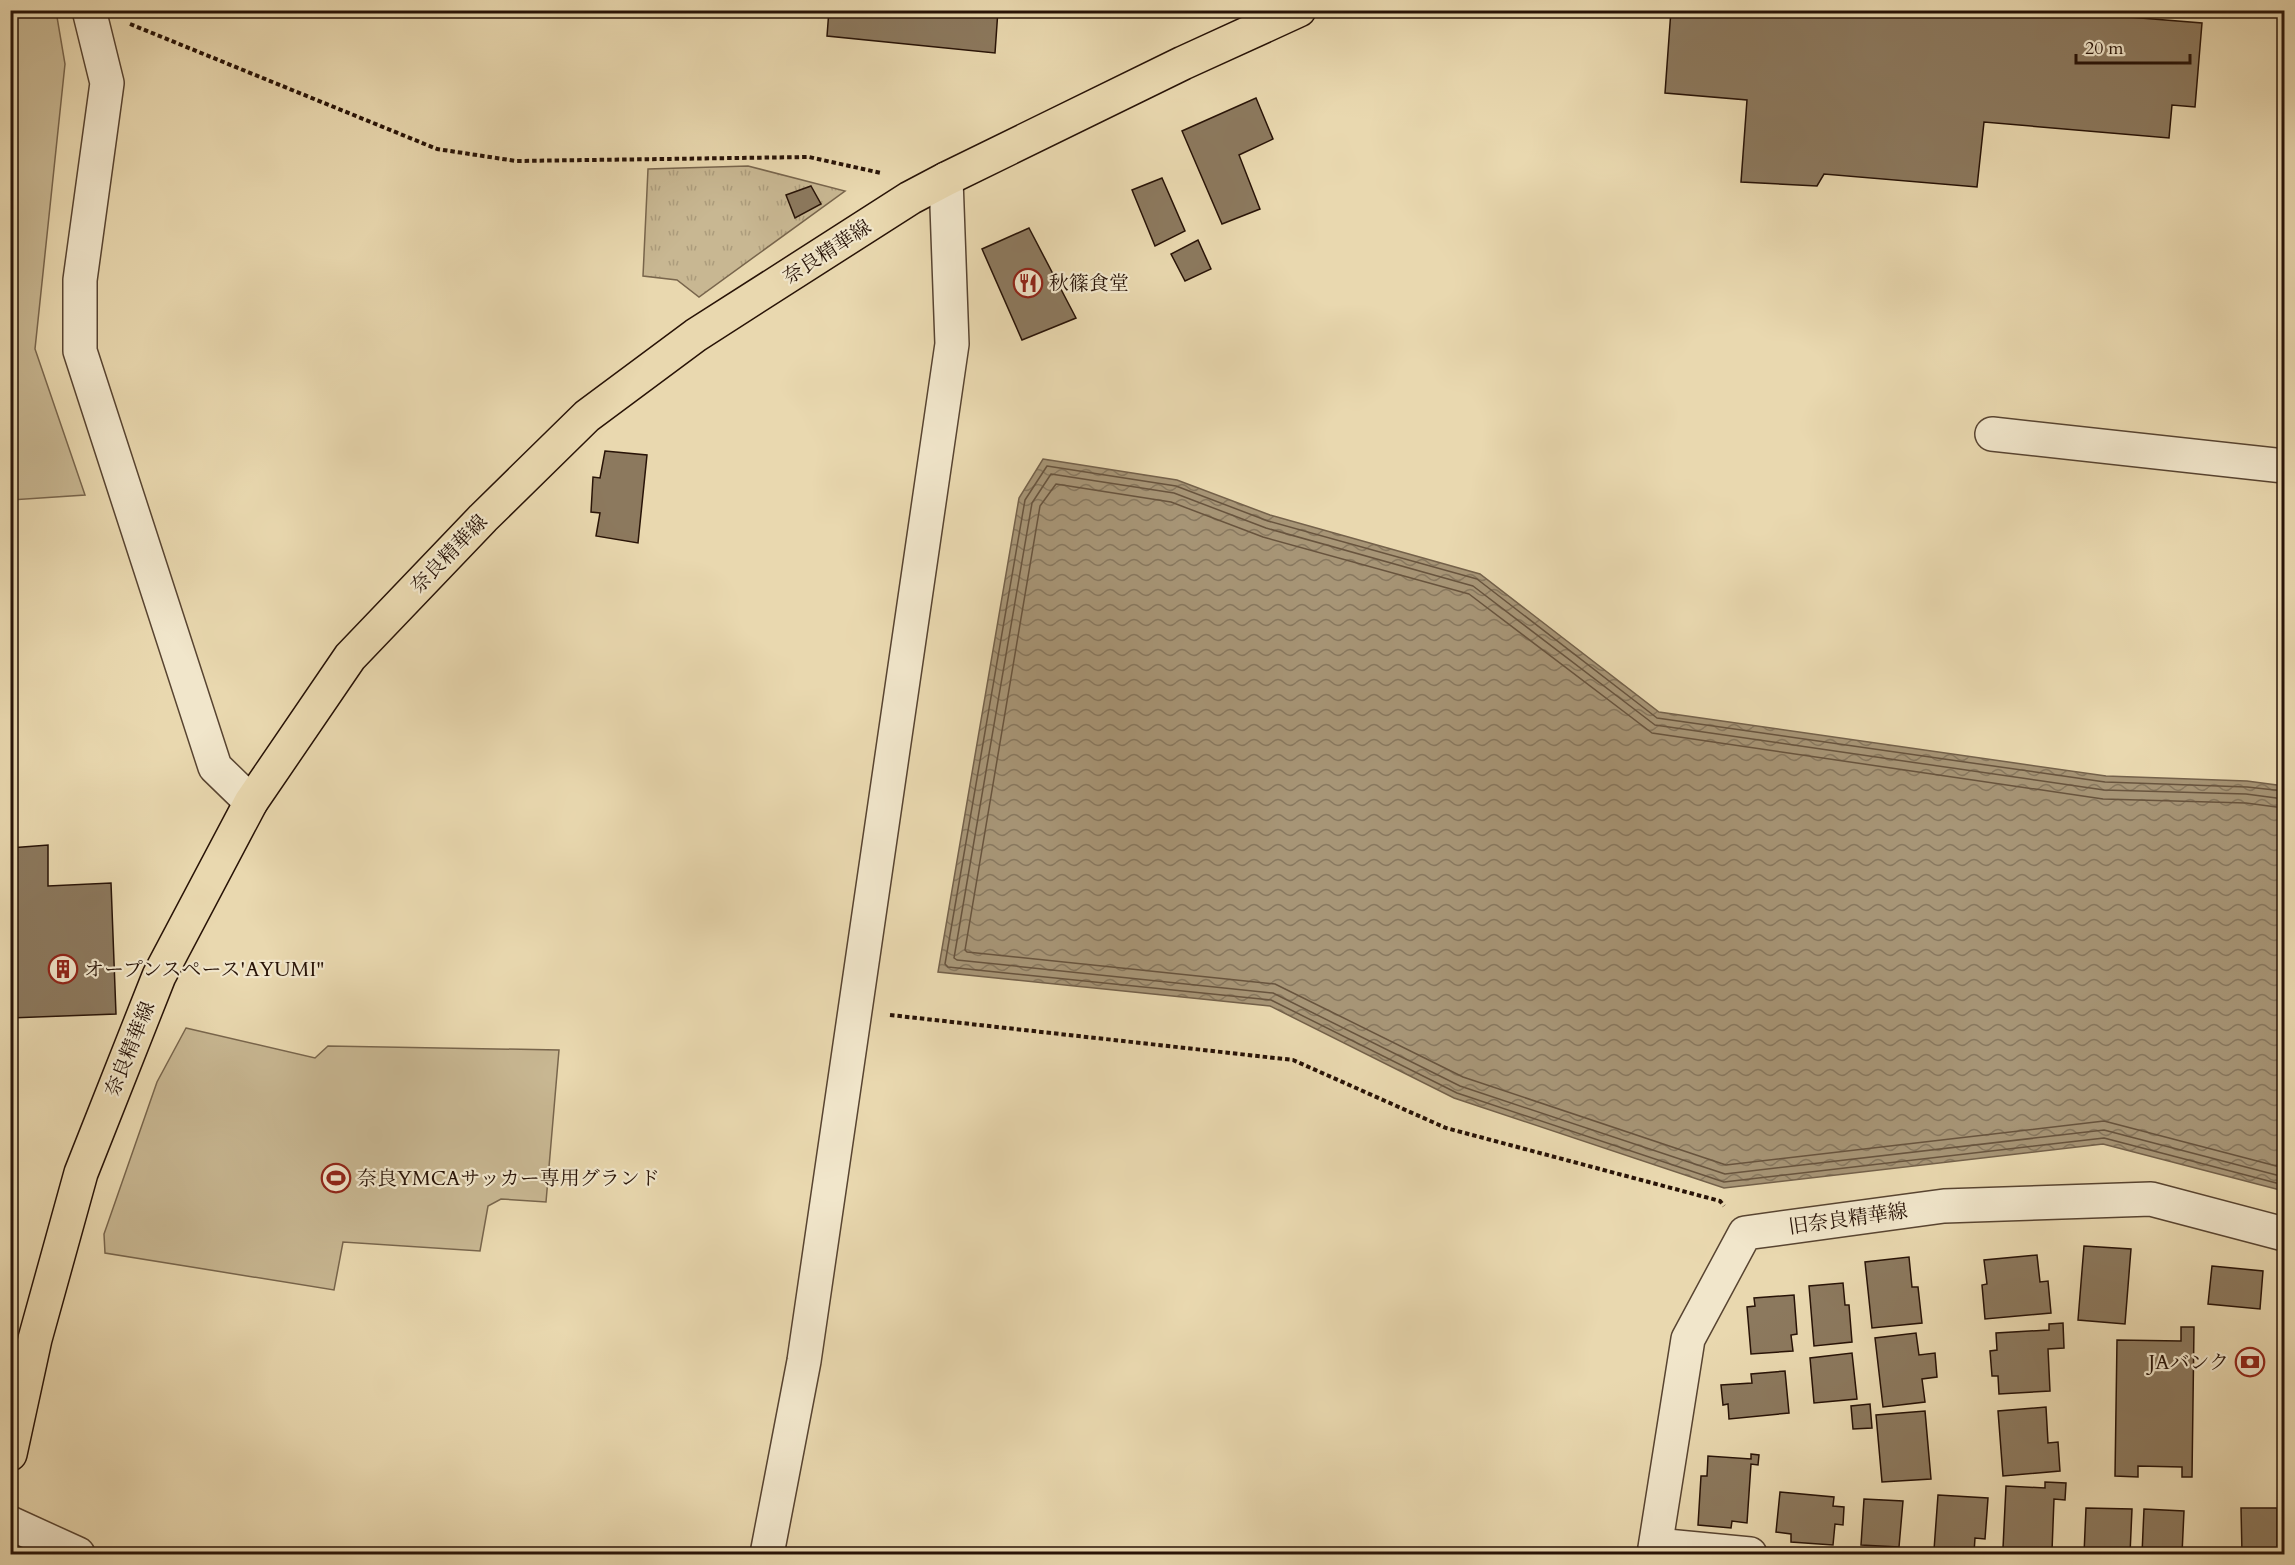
<svg xmlns="http://www.w3.org/2000/svg" width="2295" height="1565" font-family="Cardo,'Noto Serif JP',serif">
  <style>
    .grass { fill: url(#grass-tufts); stroke: #78654c; stroke-width: 1.5 }
    .pitch { fill: #c8b792; stroke: #78654c; stroke-width: 1.5 }
    .water { fill: url(#water-waves); stroke: #74614a; stroke-width: 1.5 }
    .lines { fill: none; stroke-linecap: round; stroke-linejoin: round }
    .shore { stroke: #68543e; stroke-width: 1.5 }
    .building { fill: #8c795e; stroke: #281307; stroke-width: 1.5 }
    .street-casing { stroke: #584431; stroke-width: 36 }
    .primary-casing { stroke: #281307; stroke-width: 36 }
    .path { stroke: #281307; stroke-width: 4; stroke-dasharray: 4.5 3; stroke-linecap: butt }
    .street { stroke: #f1e6cb; stroke-width: 33 }
    .primary { stroke: #e9d8af; stroke-width: 33 }
    .labels { text-anchor: middle; dominant-baseline: central; stroke-width: 4.5; stroke-linejoin: round; paint-order: stroke }
    .street-label { font-size: 20px; fill: #281307; stroke: #f1e6cb }
    .poi-label { font-size: 20px; fill: #281307; stroke: #f1e6cb; text-anchor: start }
  </style>
  <defs>
    <pattern id="grass-tufts" width="24" height="20" patternUnits="userSpaceOnUse" patternTransform="scale(1.5)"><rect width="24" height="20" fill="#c8b792"/><path d="M3 7l-1-3M5 7V3M7 7l1-3M15 17l-1-3M17 17v-4M19 17l1-3" fill="none" stroke="#ac9c7c"/></pattern>
    <pattern id="water-waves" width="16" height="10" patternUnits="userSpaceOnUse" patternTransform="scale(1.5)"><rect width="16" height="10" fill="#a79576"/><path d="M0 5q4-4 8 0t8 0" fill="none" stroke="#88785f"/></pattern>
  </defs>
  <rect width="100%" height="100%" fill="#e9d8af"/>
  <filter id="stains"><feTurbulence type="fractalNoise" baseFrequency=".00333" numOctaves="4"/><feColorMatrix values="0 0 0 0 .2 0 0 0 0 .09 0 0 0 0 .02 0 0 0 .5 -.17"/></filter>
  <radialGradient id="worn" r=".72"><stop offset=".6" stop-color="#630" stop-opacity="0"/><stop offset="1" stop-color="#630" stop-opacity=".3"/></radialGradient>
  <!-- grass -->
  <path class="grass" d="M748 166 845 191 699 297 677 280 643 276 648 169Z"/>
  <!-- pitch -->
  <g class="pitch">
    <path d="M11 10 56 11 65 64 35 349 85 495 11 500Z"/>
    <path d="M186 1028 315 1058 328 1046 559 1050 546 1202 501 1199 488 1206 480 1251 343 1242 334 1290 105 1253 104 1234 157 1082Z"/>
  </g>
  <!-- water -->
  <path class="water" d="M1043 459 1177 480 1270 515 1480 574 1659 712 2106 776 2247 781 2284 786V1191L2103 1144 1724 1188 1454 1098 1270 1006 938 972 1019 498Z"/>
  <g class="lines">
    <!-- shore -->
    <g class="shore">
      <path d="M2284 791 2247 787 2105 782 1657 718 1477 579 1268 521 1176 486 1047 466 1025 500 945 964 948 967 1271 1000 1457 1093 1724 1182 2104 1138 2284 1185"/>
      <path d="M2284 799 2246 794 2104 790 1655 725 1473 586 1266 528 1174 493 1051 474 1032 503 954 958 957 960 1273 993 1460 1086 1725 1174 2104 1130 2284 1177"/>
      <path d="M2284 808 2246 803 2103 799 1652 733 1469 594 1263 537 1171 502 1056 484 1040 506 965 950 967 952 1275 984 1463 1077 1726 1165 2104 1121 2284 1168"/>
    </g>
  </g>
  <!-- building -->
  <g class="building">
    <path d="M483 10H526V17Z"/>
    <path d="M829 10H998L995 53 827 36Z"/>
    <path d="M1671 10H2042L2202 23 2195 107 2172 105 2169 138 1984 122 1977 187 1824 174 1817 186 1741 182 1747 100 1665 93Z"/>
    <path d="M1256 98 1273 139 1239 155 1260 209 1222 224 1182 131Z"/>
    <path d="M1162 178 1185 231 1155 246 1132 190Z"/>
    <path d="M811 186 821 204 795 218 786 195Z"/>
    <path d="M1029 228 1076 318 1022 340 982 249Z"/>
    <path d="M1198 240 1211 269 1185 281 1171 254Z"/>
    <path d="M605 451 647 455 638 543 596 536 600 513 591 512 593 477 600 478Z"/>
    <path d="M48 845V886L111 883 116 1014 10 1018V924H15L14 887H10V848Z"/>
    <path d="M2084 1246 2131 1249 2125 1324 2078 1320Z"/>
    <path d="M2037 1255 2040 1282 2048 1281 2051 1313 1985 1319 1982 1285 1987 1284 1984 1260Z"/>
    <path d="M1909 1257 1912 1287H1918L1922 1323 1872 1328 1865 1262Z"/>
    <path d="M2212 1266 2263 1271 2260 1309 2208 1304Z"/>
    <path d="M1843 1283 1845 1305H1849L1852 1342 1814 1346 1809 1286Z"/>
    <path d="M1794 1295 1797 1334 1791 1335 1793 1351 1751 1354 1747 1307 1755 1306 1754 1298Z"/>
    <path d="M2063 1323 2064 1348 2048 1349 2050 1391 1999 1394 1998 1376H1992L1990 1351 1997 1350 1996 1333 2049 1330V1324Z"/>
    <path d="M2181 1327H2194L2192 1477H2182V1467L2138 1466V1477L2115 1476 2117 1340 2181 1341Z"/>
    <path d="M1916 1333 1919 1355 1935 1353 1937 1377 1922 1379 1925 1402 1883 1407 1875 1338Z"/>
    <path d="M1852 1353 1857 1399 1814 1403 1810 1358Z"/>
    <path d="M1785 1371 1789 1413 1729 1419 1728 1404 1723 1405 1721 1385 1752 1383 1751 1374Z"/>
    <path d="M1870 1404 1872 1428 1853 1429 1851 1406Z"/>
    <path d="M2046 1407 2048 1443 2058 1442 2060 1471 2003 1476 1998 1411Z"/>
    <path d="M1925 1411 1931 1479 1882 1482 1876 1415Z"/>
    <path d="M1751 1454 1759 1455 1758 1465 1751 1464 1747 1523 1732 1521 1731 1528 1698 1525 1701 1476H1707L1708 1456 1751 1459Z"/>
    <path d="M2045 1482 2066 1483 2065 1500 2054 1499 2052 1551 2003 1548 2006 1486 2045 1488Z"/>
    <path d="M1780 1492 1834 1497 1833 1506 1844 1507 1843 1525 1835 1524 1833 1545 1791 1542V1534L1776 1532Z"/>
    <path d="M1938 1495 1988 1498 1985 1539 1975 1538 1974 1553 1934 1550Z"/>
    <path d="M1864 1499 1903 1501 1899 1547 1861 1545Z"/>
    <path d="M2086 1508 2132 1509 2130 1554H2084Z"/>
    <path d="M2241 1508H2277V1554H2242Z"/>
    <path d="M2144 1509 2184 1511 2182 1554H2142Z"/>
  </g>
  <g class="lines">
    <!-- street casing -->
    <g class="street-casing">
      <g id="street">
        <path d="M89 10 107 83 80 280V351L215 767 251 802"/>
        <path d="M1992 434 2284 466"/>
        <path d="M10 1523 78 1554"/>
        <path d="M1656 1545 1750 1554"/>
        <path d="M767 1554 804 1361 952 344 946 179"/>
        <path d="M1654 1554 1688 1339 1745 1233 1944 1206 2151 1199 2284 1234"/>
      </g>
    </g>
    <!-- primary casing -->
    <g class="primary-casing">
      <path id="primary" d="M10 1454 35 1339 81 1173 159 976 251 802 350 657 483 518 587 416 696 335 910 198 946 179 1183 63 1299 10"/>
    </g>
    <!-- path -->
    <g class="path">
      <path d="M130 24 437 149 516 161 809 157 881 173"/>
      <path d="M890 1015 1293 1060 1446 1128 1720 1201 1724 1206"/>
    </g>
    <!-- street -->
    <use href="#street" class="street"/>
    <!-- primary -->
    <use href="#primary" class="primary"/>
  </g>
  <!-- icons -->
  <defs>
    <g id="restaurant-ring" transform="scale(1.5)"><circle r="9.5" fill="#f1e6cb" stroke="#8f2418" stroke-width="1.5"/><path d="M-5-6h1v4h1v-4h1v4h1v-4h1v5L-1.5 .5V6h-2V.5L-5-1ZM5-6V6H3V1.5H1.5Q1.5-4 5-6Z" fill="#8f2418"/></g>
    <g id="building-ring" transform="scale(1.5)"><circle r="9.5" fill="#f1e6cb" stroke="#8f2418" stroke-width="1.5"/><path d="M-4-6H4V6H1V3H-1V6H-4ZM-2.5-4.3h1.7v1.8h-1.7ZM.8-4.3h1.7v1.8H.8ZM-2.5-1h1.7V.8h-1.7ZM.8-1h1.7V.8H.8Z" fill="#8f2418"/></g>
    <g id="stadium-ring" transform="scale(1.5)"><circle r="9.5" fill="#f1e6cb" stroke="#8f2418" stroke-width="1.5"/><path d="M0-5a6.5 5 0 1 0 0 10a6.5 5 0 1 0 0-10ZM-3.5-1.8h7v3.6h-7Z" fill="#8f2418"/></g>
    <g id="bank-ring" transform="scale(1.5)"><circle r="9.5" fill="#f1e6cb" stroke="#8f2418" stroke-width="1.5"/><path d="M-6-4H6V4H-6ZM0-2.3a2.3 2.3 0 1 0 0 4.6a2.3 2.3 0 1 0 0-4.6Z" fill="#8f2418"/></g>
  </defs>
  <g fill-rule="evenodd">
    <use href="#restaurant-ring" x="1028" y="283"/>
    <use href="#building-ring" x="63" y="969"/>
    <use href="#stadium-ring" x="336" y="1178"/>
    <use href="#bank-ring" x="2250" y="1362"/>
  </g>
  <g class="labels">
    <!-- street labels -->
    <g class="street-label">
      <text transform="translate(827 252) rotate(-33)">奈良精華線</text>
      <text transform="translate(449 554) rotate(-46)">奈良精華線</text>
      <text transform="translate(130 1049) rotate(-68)">奈良精華線</text>
      <text transform="translate(1848 1219) rotate(-8)">旧奈良精華線</text>
    </g>
    <!-- poi labels -->
    <g class="poi-label">
      <text x="1049" y="283">秋篠食堂</text>
      <text x="84" y="969">オープンスペース'AYUMI"</text>
      <text x="357" y="1178">奈良YMCAサッカー専用グランド</text>
      <text x="2229" y="1362" text-anchor="end">JAバンク</text>
    </g>
  </g>
  <!-- margin -->
  <rect width="2295" height="1565" fill="none" stroke="#e9d8af" stroke-width="36"/>
  <rect x="12" y="12" width="2271" height="1541" fill="none" stroke="#281307" stroke-width="3"/>
  <rect x="18" y="18" width="2259" height="1529" fill="none" stroke="#281307" stroke-width="1.5"/>
  <!-- scale -->
  <path d="M2076 54v9h114v-9" fill="none" stroke="#281307" stroke-width="3"/>
  <text x="2085" y="54" font-size="18" fill="#281307" stroke="#f1e6cb" stroke-width="4.5" paint-order="stroke">20 m</text>
  <rect width="100%" height="100%" filter="url(#stains)"/>
  <rect width="100%" height="100%" fill="url(#worn)"/>
</svg>
